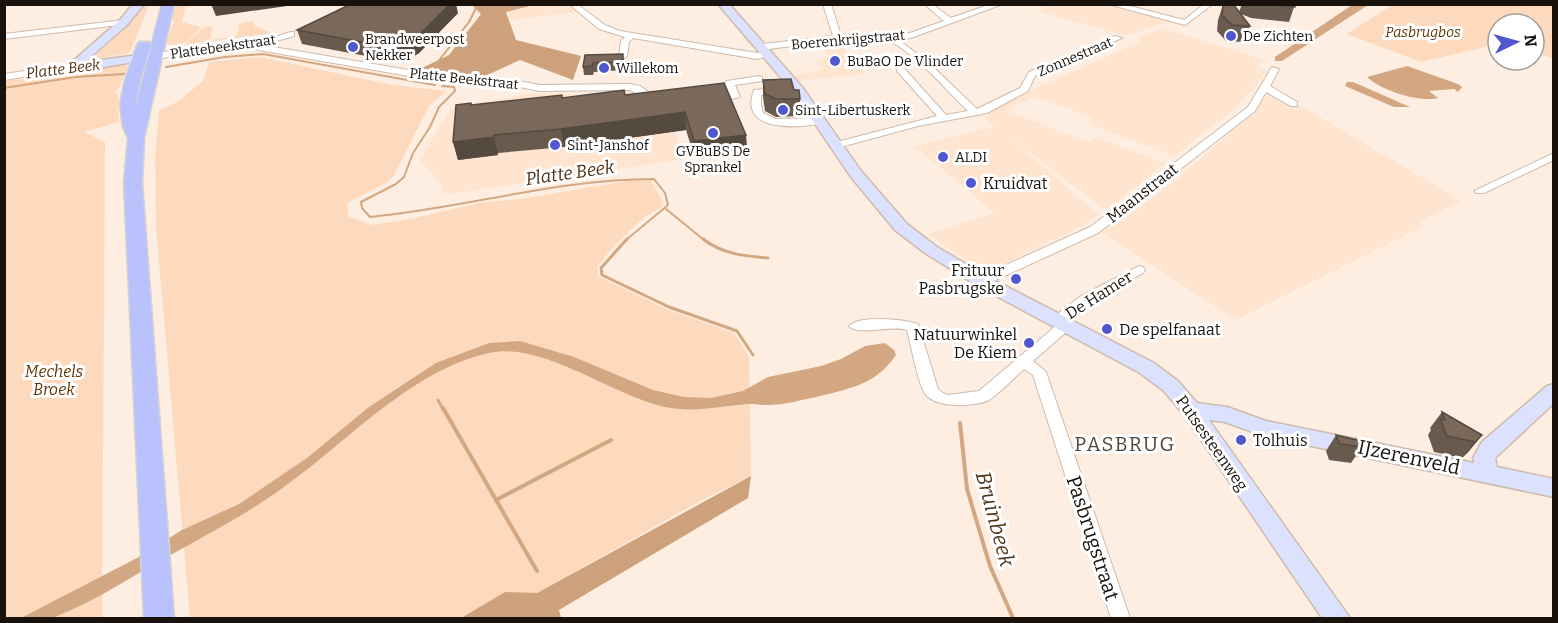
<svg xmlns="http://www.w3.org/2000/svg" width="1558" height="623" font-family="Bitter,serif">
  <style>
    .built { fill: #ffe5cf }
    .green { fill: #fddabd }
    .forest { fill: #cda17c }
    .water { fill: #d3a781 }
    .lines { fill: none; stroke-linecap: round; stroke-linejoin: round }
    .stream-far2 { stroke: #d3a781; stroke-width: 2 }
    .stream-far1 { stroke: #d3a781; stroke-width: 3 }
    .stream { stroke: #d3a781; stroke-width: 4 }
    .street-casing { stroke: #cebbac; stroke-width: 2 }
    .secondary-casing { stroke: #cebbac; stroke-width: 3 }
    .primary-casing { stroke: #d5d4d3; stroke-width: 3 }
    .street { fill: #fff; fill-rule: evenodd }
    .secondary { fill: #dce1fe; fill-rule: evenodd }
    .primary { fill: #b9c2fd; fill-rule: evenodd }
    .wall { fill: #695a4e }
    .shaded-wall { fill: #554a40 }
    .building { fill: #7a695b; stroke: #554a40; stroke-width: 1.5 }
    .poi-dot { fill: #5057cd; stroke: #fff; stroke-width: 2 }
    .labels { text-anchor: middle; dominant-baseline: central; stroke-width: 6; stroke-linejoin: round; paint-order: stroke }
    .far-park-label { font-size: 14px; font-style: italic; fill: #623809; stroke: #fff }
    .far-poi-label { font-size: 14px; fill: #18110c; stroke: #fff; text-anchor: start }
    .far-street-label { font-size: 14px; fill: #18110c; stroke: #fff }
    .far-water-label { font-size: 15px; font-style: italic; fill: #503114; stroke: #fff }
    .poi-label { font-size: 16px; fill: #18110c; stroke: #fff; text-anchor: start }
    .street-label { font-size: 16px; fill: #18110c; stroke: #fff }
    .park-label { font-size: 16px; font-style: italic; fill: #623809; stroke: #fff }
    .water-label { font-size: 18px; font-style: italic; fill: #503114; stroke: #fff }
    .quarter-label { font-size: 20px; letter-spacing: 1.5px; fill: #554538; stroke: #fff }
    .near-street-label { font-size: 20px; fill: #18110c; stroke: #fff }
    .near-water-label { font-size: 21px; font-style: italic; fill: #503114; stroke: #fff }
  </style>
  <rect width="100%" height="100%" fill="#feeee1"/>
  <!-- built -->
  <g class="built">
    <path d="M567 5 577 12 510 20 508 12 539 5Z"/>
    <path d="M1049 5H1106L1172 21 1126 36 1037 11Z"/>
    <path d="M1162 28 1262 59 1258 68 1266 71 1255 87 1234 109 1175 156 1087 123 1093 118 1034 96 1008 111 1088 142 1096 137 1165 164 1106 210 1010 138 1098 214 1083 226 985 273 927 234 995 213 914 146 994 127 984 118 990 115 986 113 1024 93 1142 41 1136 39Z"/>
    <path d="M826 42 829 47 841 45 865 74 797 81 793 76 822 69 816 61 824 60 829 56 818 43Z"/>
    <path d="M629 92 639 93 674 130 685 159 443 195 441 186 431 172 419 161 450 109 527 94 601 95Z"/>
    <path d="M1271 93 1296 107 1301 106 1462 201 1418 222 1425 226 1236 320 1101 232 1123 219 1169 185 1234 130Z"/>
  </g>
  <!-- green -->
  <g class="green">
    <path d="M143 5H149L131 50 127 54 92 59 137 17 133 16Z"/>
    <path d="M176 5H186L182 22 201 27C193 37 179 51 166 43L174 21 172 18Z"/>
    <path d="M1392 5H1553V58L1534 53V24H1498V44L1421 62 1347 34Z"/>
    <path d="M253 21 255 26 272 33 184 45 204 27H212L210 40 237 36 239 24Z"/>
    <path d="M260 57 392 85 446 91 429 106 394 175 388 182 347 203 349 217 373 225 414 218 480 203 526 198 639 179 651 181 664 204C660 210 654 211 648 215 629 230 610 248 597 268L598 276 666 309 734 333 749 357 751 476 700 501 537 593 505 592 461 618H190L156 227 155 158 159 110 177 102 203 81 209 62Z"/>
    <path d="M119 65 128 66 118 90 114 93H118L119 122 84 132 105 142 102 618H5V81Z"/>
  </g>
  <!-- forest -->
  <g class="forest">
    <path d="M472 5H534L506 12 516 40 581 56 573 80 520 60 483 77 420 69 449 55 481 14Z"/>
    <path d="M751 476 748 498 559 610 561 618H461L505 592 537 593Z"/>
  </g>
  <!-- water -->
  <g class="water">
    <path d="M1352 5H1368L1282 61H1275V57Z"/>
    <path d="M1407 66 1458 84 1462 87 1458 92 1454 89 1429 91 1438 98C1420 103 1380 90 1367 77Z"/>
    <path d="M1347 82H1353L1410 107H1394L1345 86Z"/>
    <path d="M520 341 574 357 653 390 684 397 711 398 743 391 768 377 821 366 841 359 865 346 885 343 894 350 896 355C876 385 848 389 816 397 801 400 784 405 768 405 761 405 755 404 748 404 721 406 693 413 665 407 612 396 543 341 489 353 408 371 344 446 277 492 236 521 190 543 146 569 120 584 96 599 69 611 63 613 57 617 51 618 41 620 30 618 21 618L137 558 182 530 239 504 307 458 369 407 436 363 489 343Z"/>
  </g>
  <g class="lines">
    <!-- stream-far2 -->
    <g class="stream-far2">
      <path d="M166 67 225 57 263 54 435 85"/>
      <path d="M452 76 433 71V68L469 22 478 4"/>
      <path d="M442 86 454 87 455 91 439 107 430 127 413 153 404 177 396 184 361 202 362 208 370 217C465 208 558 179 654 179L665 193 668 205 626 240"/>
      <path d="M4 88 76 77 124 74"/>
      <path d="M666 209 704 240"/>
    </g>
    <!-- stream-far1 -->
    <g class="stream-far1">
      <path d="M627 239 601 268 602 275 669 307 737 331 753 355"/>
      <path d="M703 239C722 254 744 256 768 258"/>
      <path d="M438 400 443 409"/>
    </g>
    <!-- stream -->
    <g class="stream">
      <path d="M443 408 537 571"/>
      <path d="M960 423 967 489 990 566 1013 618"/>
      <path d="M496 500 611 440"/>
    </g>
    <!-- street casing -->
    <g class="street-casing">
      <g id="street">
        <path d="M569 4H577L605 25 620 31 757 53 769 52 773 55 757 59 633 38 629 42 627 56 623 59 619 56 621 41 625 37 599 29Z"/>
        <path d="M823 4H831L841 36 907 34 944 21 924 4H932L951 18 991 4H1003L911 38 899 40 929 63 977 109 1020 88 1029 72 1115 36 1122 38 1035 76 1028 91 987 113 918 126 837 148 833 147V143L937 116 897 71V67H903L946 115 968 111C944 88 921 59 892 42 877 33 785 47 763 50L759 47 763 44 833 36Z"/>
        <path d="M1108 4H1122L1184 20 1204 4H1213L1185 25Z"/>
        <path d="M124 20H127V24L4 39V34Z"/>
        <path d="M291 32H294V36L262 45 438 75 514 80 540 85 629 84 640 86 650 93 645 96 629 90 540 91 514 86 438 81 258 50 253 46 154 59 150 56 154 53 249 42 248 40 252 38C264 44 278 35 291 32Z"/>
        <path d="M1272 67 1279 69 1270 86 1297 102V106H1291L1266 92 1255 111 1098 233 987 284H977L976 281 977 278 1090 227 1248 107Z"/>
        <path d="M38 69 41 70V74L4 80V74Z"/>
        <path d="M759 76 762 77V81L735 85 740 97 732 99 725 83 727 81Z"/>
        <path d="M781 88 786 91 784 93 761 95V105L763 113 776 119 820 118 823 119V123C798 128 738 133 754 90Z"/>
        <path d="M1554 153V160L1484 193H1476L1474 191Z"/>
        <path d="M1139 266 1143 267 1145 270 1143 273 1090 302 1067 321 1073 325 1071 328 1033 361 1046 372 1130 618H1111L1033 375 1024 369C1013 379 1001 392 989 400 975 407 933 409 924 392 916 376 912 348 907 330 892 325 858 336 849 326 860 315 903 319 918 324L938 389 943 393 948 395 979 391 1057 325 1052 321 1062 310 1081 296Z"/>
      </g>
    </g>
    <!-- secondary casing -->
    <g class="secondary-casing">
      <g id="secondary">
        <path d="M133 4H144L128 24 85 62 154 53 160 56 158 58 86 70 71 67V63L120 20Z"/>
        <path d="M718 4H729L803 88 861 171 907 224 937 247 988 277 1154 363 1178 381 1197 403 1227 407 1266 421 1474 463 1473 458 1482 442 1547 386 1554 384V403L1495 458 1497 467 1554 479V497L1264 436 1225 422 1209 420 1350 618H1322L1184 415 1164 391 1140 373 976 285 925 253 895 230 851 177 794 93Z"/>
      </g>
    </g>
    <!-- primary casing -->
    <g class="primary-casing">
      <path id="primary" d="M162 4H174L144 138 142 183 174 618H144L124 183 128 138 123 127 120 104 125 80 137 45 139 42H149L151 45 140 80 135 109Z"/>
    </g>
    <!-- street -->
    <use href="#street" class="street"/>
    <!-- secondary -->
    <use href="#secondary" class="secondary"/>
    <!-- primary -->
    <use href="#primary" class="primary"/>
  </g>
  <!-- wall -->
  <g class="wall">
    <path d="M1242 4H1295L1289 22 1251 18 1241 14 1250 26 1245 42 1226 41 1217 31 1218 20 1223 5 1239 12Z"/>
    <path d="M458 13 419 53 403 63 302 44 297 30Z"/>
    <path d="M623 54 624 62 623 70 594 72 593 75H584L583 67Z"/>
    <path d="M763 80 794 90 800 99V116L776 117 765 111 763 97Z"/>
    <path d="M625 95 746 135 747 153 695 159 686 130 564 147 498 153V155L458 160 453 142 471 103 472 105 562 98Z"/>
    <path d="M1442 412 1482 435 1469 451 1462 458 1434 452 1428 435 1431 430 1430 428Z"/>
    <path d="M1336 435 1362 447 1351 463 1329 460 1326 451Z"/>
  </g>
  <!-- shaded-wall -->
  <g class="shaded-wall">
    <path d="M211 4H294V5L216 16Z"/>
    <path d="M450 4H456L458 13 419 53 403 63 399 49Z"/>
    <path d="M623 54 624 62 623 70 622 62Z"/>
    <path d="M685 112 686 130 564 147 561 129Z"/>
    <path d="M494 135 498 155 458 160 453 142Z"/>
    <path d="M746 135 747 153 695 159 694 141Z"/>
    <path d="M1482 435 1469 451 1462 458 1475 442Z"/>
  </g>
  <!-- building -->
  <g class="building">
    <path d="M351 4H450L415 39 399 49 297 30Z"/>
    <path d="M1233 4 1250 26 1232 25 1222 15 1223 5Z"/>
    <path d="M1272 4H1295V7Z"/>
    <path d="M623 54 622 62 593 63 592 66 583 67 585 55Z"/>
    <path d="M791 79 794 90H799L800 99H776L765 94 763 80Z"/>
    <path d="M724 83 746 135 694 141 685 112 561 129 494 135V137L453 142 456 105 471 103V105L562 95V98L624 90 625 95Z"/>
    <path d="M1442 412 1482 435 1475 442 1447 436 1440 419 1445 420Z"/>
    <path d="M1336 435 1357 440 1362 447 1340 444Z"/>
  </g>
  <!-- markers -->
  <g class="poi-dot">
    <circle cx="1231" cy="36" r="6"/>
    <circle cx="353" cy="47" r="6"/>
    <circle cx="835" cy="61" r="6"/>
    <circle cx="604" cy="68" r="6"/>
    <circle cx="783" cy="110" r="6"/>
    <circle cx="713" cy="133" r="6"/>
    <circle cx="555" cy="145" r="6"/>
    <circle cx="943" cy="157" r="6"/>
    <circle cx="971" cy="183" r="6"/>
    <circle cx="1016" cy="279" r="6"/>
    <circle cx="1107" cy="329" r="6"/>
    <circle cx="1029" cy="343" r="6"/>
    <circle cx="1241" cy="440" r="6"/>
  </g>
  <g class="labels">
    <!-- far-park labels -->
    <g class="far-park-label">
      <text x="1423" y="32">Pasbrugbos</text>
    </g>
    <!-- far-poi labels -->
    <g class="far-poi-label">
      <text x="1243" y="36">De Zichten</text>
      <text x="365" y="39">Brandweerpost<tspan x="365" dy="16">Nekker</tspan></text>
      <text x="847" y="61">BuBaO De Vlinder</text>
      <text x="616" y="68">Willekom</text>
      <text x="795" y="110">Sint-Libertuskerk</text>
      <text x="567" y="145">Sint-Janshof</text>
      <text x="713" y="151" text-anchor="middle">GVBuBS De<tspan x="713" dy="16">Sprankel</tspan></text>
      <text x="955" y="157">ALDI</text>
    </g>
    <!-- far-street labels -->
    <g class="far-street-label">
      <text transform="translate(848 40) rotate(-5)">Boerenkrijgstraat</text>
      <text transform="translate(223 47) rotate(-8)">Plattebeekstraat</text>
      <text transform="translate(1075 57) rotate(-23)">Zonnestraat</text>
      <text transform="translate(464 79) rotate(6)">Platte Beekstraat</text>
    </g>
    <!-- far-water labels -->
    <g class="far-water-label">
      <text transform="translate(63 69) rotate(-7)">Platte Beek</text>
    </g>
    <!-- poi labels -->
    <g class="poi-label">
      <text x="983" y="183">Kruidvat</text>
      <text x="1004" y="270" text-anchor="end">Frituur<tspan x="1004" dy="18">Pasbrugske</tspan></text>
      <text x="1119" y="329">De spelfanaat</text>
      <text x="1017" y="334" text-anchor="end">Natuurwinkel<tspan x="1017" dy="18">De Kiem</tspan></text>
      <text x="1253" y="440">Tolhuis</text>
    </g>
    <!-- street labels -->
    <g class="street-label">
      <text transform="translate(1142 193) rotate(-38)">Maanstraat</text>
      <text transform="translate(1099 295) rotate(-32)">De Hamer</text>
      <text transform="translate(1212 443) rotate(55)">Putsesteenweg</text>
    </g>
    <!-- park labels -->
    <g class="park-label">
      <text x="54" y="371">Mechels<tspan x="54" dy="18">Broek</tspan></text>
    </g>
    <!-- water labels -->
    <g class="water-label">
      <text transform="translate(570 173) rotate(-8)">Platte Beek</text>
    </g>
    <!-- quarter labels -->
    <g class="quarter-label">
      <text x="1125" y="444">PASBRUG</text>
    </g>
    <!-- near-street labels -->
    <g class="near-street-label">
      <text transform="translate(1409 457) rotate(12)">IJzerenveld</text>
      <text transform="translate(1093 538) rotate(72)">Pasbrugstraat</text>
    </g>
    <!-- near-water labels -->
    <g class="near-water-label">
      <text transform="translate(995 519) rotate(75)">Bruinbeek</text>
    </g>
  </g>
  <!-- border -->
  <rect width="1558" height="623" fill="none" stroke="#18110c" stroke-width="12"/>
  <!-- north arrow -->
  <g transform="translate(1516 42) rotate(85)"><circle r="28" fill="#ffffff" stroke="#a3a09e" stroke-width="1.5"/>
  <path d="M0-4.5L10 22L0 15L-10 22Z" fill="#5057cd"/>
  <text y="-9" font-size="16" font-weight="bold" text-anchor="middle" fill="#18110c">N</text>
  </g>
</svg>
